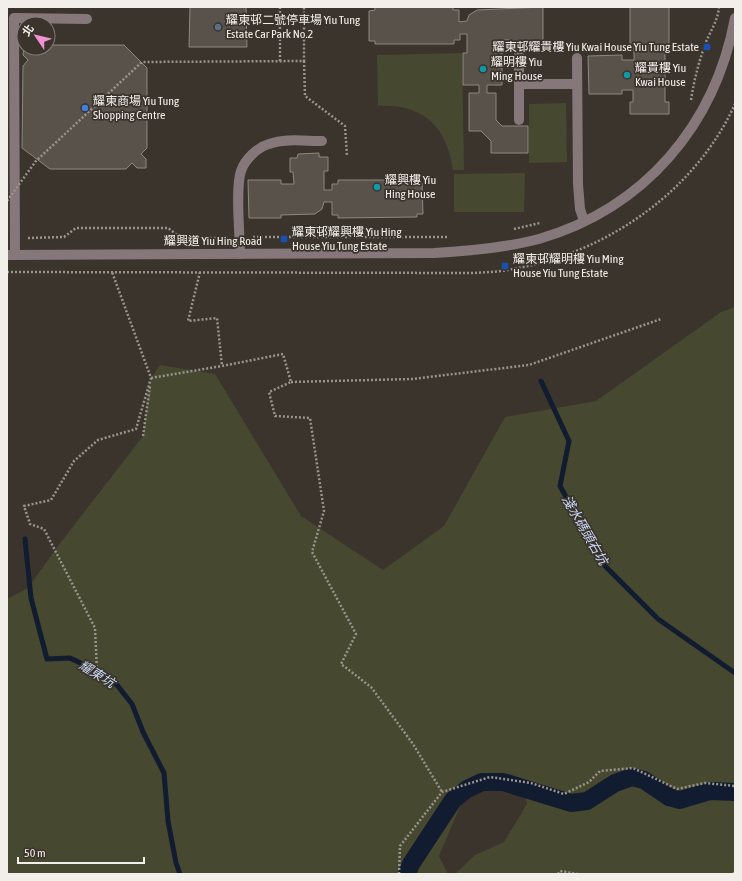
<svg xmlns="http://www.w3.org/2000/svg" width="742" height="881" font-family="'Asap Condensed','Noto Sans TC',sans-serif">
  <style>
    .green { fill: #46482f }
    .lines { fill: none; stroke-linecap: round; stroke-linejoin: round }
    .stream { stroke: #121c30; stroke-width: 5 }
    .canal { stroke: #121c30; stroke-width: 18 }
    .building { fill: #59524b; stroke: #8f8780 }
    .path { stroke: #99948e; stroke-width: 2.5; stroke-dasharray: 2 2; stroke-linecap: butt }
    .minor { stroke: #86777a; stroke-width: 10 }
    .path-bridge { stroke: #99948e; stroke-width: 2.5; stroke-dasharray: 2 2; stroke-linecap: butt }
    .service-dot { fill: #5c6f8a; stroke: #3a342d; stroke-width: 1.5 }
    .transit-dot { fill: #1a4fb4; stroke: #3a342d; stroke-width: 1.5 }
    .culture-dot { fill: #0f9aa8; stroke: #3a342d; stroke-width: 1.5 }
    .shop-dot { fill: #3f7fe0; stroke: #3a342d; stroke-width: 1.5 }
    .labels { text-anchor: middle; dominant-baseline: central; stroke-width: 3.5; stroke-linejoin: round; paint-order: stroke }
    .poi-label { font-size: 12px; fill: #f2eee9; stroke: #3a342d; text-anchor: start }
    .street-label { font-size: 12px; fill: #f2eee9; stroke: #3a342d }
    .water-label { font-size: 13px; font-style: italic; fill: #cad9f6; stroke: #3a342d }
  </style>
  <rect width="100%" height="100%" fill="#3a342d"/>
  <!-- green -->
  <g class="green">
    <path d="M462 53 464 170H453C446 126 424 104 378 106L377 55Z"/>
    <path d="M566 103 567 162 529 163V104Z"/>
    <path d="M525 173 524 212H454V174Z"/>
    <path d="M735 307V874H455L475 855 504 842 527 804 524 791 490 785 464 797 439 856 448 874H7V599L28 588 58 546 143 436 151 378 160 365 215 374 301 516 383 570 444 526 505 417 596 401 721 312Z"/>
  </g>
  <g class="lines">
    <!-- stream -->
    <g class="stream">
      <path d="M541 381 569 441 560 486 604 565 658 619 735 673"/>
      <path d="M25 539 31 598 47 659 70 658 97 671 117 685 132 704 143 732 164 773 168 821 176 863 180 874"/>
    </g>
    <!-- canal -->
    <path class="canal" d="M407 874 411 864 453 800 467 789 482 782H503L571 803 587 801 615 783 632 777 644 780 669 797 680 800 710 791 735 792"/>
  </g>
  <!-- building -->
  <g class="building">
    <path d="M190 7H246L247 47H189Z"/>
    <path d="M375 7H453V10H459V22L467 21 469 15 477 10 543 7V44H510V40H498V52H502V85H487V93H496V120L502 126H528V153H491V141L481 131H469V93H479V85H463V53H467V34H460V40H454V44H375V41H369V11L375 10Z"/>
    <path d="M630 7H669V45H665V102H669V114H630V102H633V90H622V94H589L588 56 622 55V60H634V45H630Z"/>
    <path d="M24 45V48H35L38 51 40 48H48V45H124L147 68V148L141 154 146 159V168H137L132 163 126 169H50L22 148 23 66 28 60 23 55Z"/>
    <path d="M319 153V157H328V171H324V190H332V184H338V180H417V183H422L423 214H417V217L338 218V215H332V202H324L322 209 315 214 281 215V218H249L248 180H281V184H294L293 172H290V158H297L298 154Z"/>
  </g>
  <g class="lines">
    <!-- path -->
    <g class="path">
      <path d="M280 7V61"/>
      <path d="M304 61 305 96 345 126 347 156"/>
      <path d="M691 100C694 80 699 61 706 42 711 30 718 20 719 7"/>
      <path d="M514 229 540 223"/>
      <path d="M253 237H448"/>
      <path d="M28 238 64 237 76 228H168L181 238H228"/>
      <path d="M7 272 474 273C487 272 500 272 513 269 606 253 695 192 735 104"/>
      <path d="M200 272 188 321 217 318 222 366 283 354 291 382 269 392 275 416 310 418 324 511 312 552 356 634 341 664 371 687 413 744 442 792"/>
      <path d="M151 378 222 366"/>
      <path d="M291 382 412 379 529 365 661 319"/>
      <path d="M143 436 150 386"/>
      <path d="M97 671 95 628 44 529 30 524 24 506 51 500 74 461 98 440 136 429 151 378 112 272"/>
      <path d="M399 874 400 846 442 792 490 777 531 783 564 794 589 782 600 771 633 768 677 789 705 783 735 786"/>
      <path d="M558 874 560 871 578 874"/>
      <path d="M733 874 735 872"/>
    </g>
    <!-- minor -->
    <g class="minor">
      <path d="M577 58 578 184 580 209 584 221"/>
      <path d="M519 84H577"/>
      <path d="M519 120V53"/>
      <path d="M240 254C240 234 235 188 241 171 245 159 258 147 269 144 285 138 305 141 322 141"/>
      <path d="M7 255 434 253C469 251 505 248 539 239 645 208 715 125 735 18"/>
      <path d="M15 255 14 18 87 19"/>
    </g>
    <!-- path-bridge -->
    <path class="path-bridge" d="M7 201 36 161 142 62 304 61V7"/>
  </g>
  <!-- markers -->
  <circle class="service-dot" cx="218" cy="27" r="4"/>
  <g class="transit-dot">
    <rect x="703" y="43" width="8" height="8" rx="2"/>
    <rect x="280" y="235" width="8" height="8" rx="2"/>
    <rect x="501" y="262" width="8" height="8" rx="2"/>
  </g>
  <g class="culture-dot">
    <circle cx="483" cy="69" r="4"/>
    <circle cx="627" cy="75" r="4"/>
    <circle cx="377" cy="187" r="4"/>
  </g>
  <circle class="shop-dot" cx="85" cy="108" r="4"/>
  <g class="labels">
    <!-- poi labels -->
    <g class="poi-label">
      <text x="226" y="20">耀東邨二號停車場 Yiu Tung<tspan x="226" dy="14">Estate Car Park No.2</tspan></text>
      <text x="699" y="47" text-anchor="end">耀東邨耀貴樓 Yiu Kwai House Yiu Tung Estate</text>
      <text x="491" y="62">耀明樓 Yiu<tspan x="491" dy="14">Ming House</tspan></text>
      <text x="635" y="68">耀貴樓 Yiu<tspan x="635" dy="14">Kwai House</tspan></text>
      <text x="93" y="101">耀東商場 Yiu Tung<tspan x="93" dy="14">Shopping Centre</tspan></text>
      <text x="385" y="180">耀興樓 Yiu<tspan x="385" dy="14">Hing House</tspan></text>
      <text x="292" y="232">耀東邨耀興樓 Yiu Hing<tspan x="292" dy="14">House Yiu Tung Estate</tspan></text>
      <text x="513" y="259">耀東邨耀明樓 Yiu Ming<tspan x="513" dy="14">House Yiu Tung Estate</tspan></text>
    </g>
    <!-- street labels -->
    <g class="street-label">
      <text x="213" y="241">耀興道 Yiu Hing Road</text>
    </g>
    <!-- water labels -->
    <g class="water-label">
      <text transform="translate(585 530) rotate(60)">淺水碼頭右坑</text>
      <text transform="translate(97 674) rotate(32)">耀東坑</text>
    </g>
  </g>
  <!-- border -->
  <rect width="742" height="881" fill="none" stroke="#f2eee9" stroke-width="16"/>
  <!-- north arrow -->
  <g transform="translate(36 36) rotate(305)"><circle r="19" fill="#3a342d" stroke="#847e78"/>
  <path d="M0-3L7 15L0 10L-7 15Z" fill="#f491d4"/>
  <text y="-6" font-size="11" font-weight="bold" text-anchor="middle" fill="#f2eee9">北</text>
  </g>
  <!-- scale -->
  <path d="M18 857v6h126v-6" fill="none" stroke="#f2eee9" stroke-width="2"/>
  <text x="24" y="857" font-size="12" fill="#f2eee9" stroke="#3a342d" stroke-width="3" paint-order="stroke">50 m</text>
</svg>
